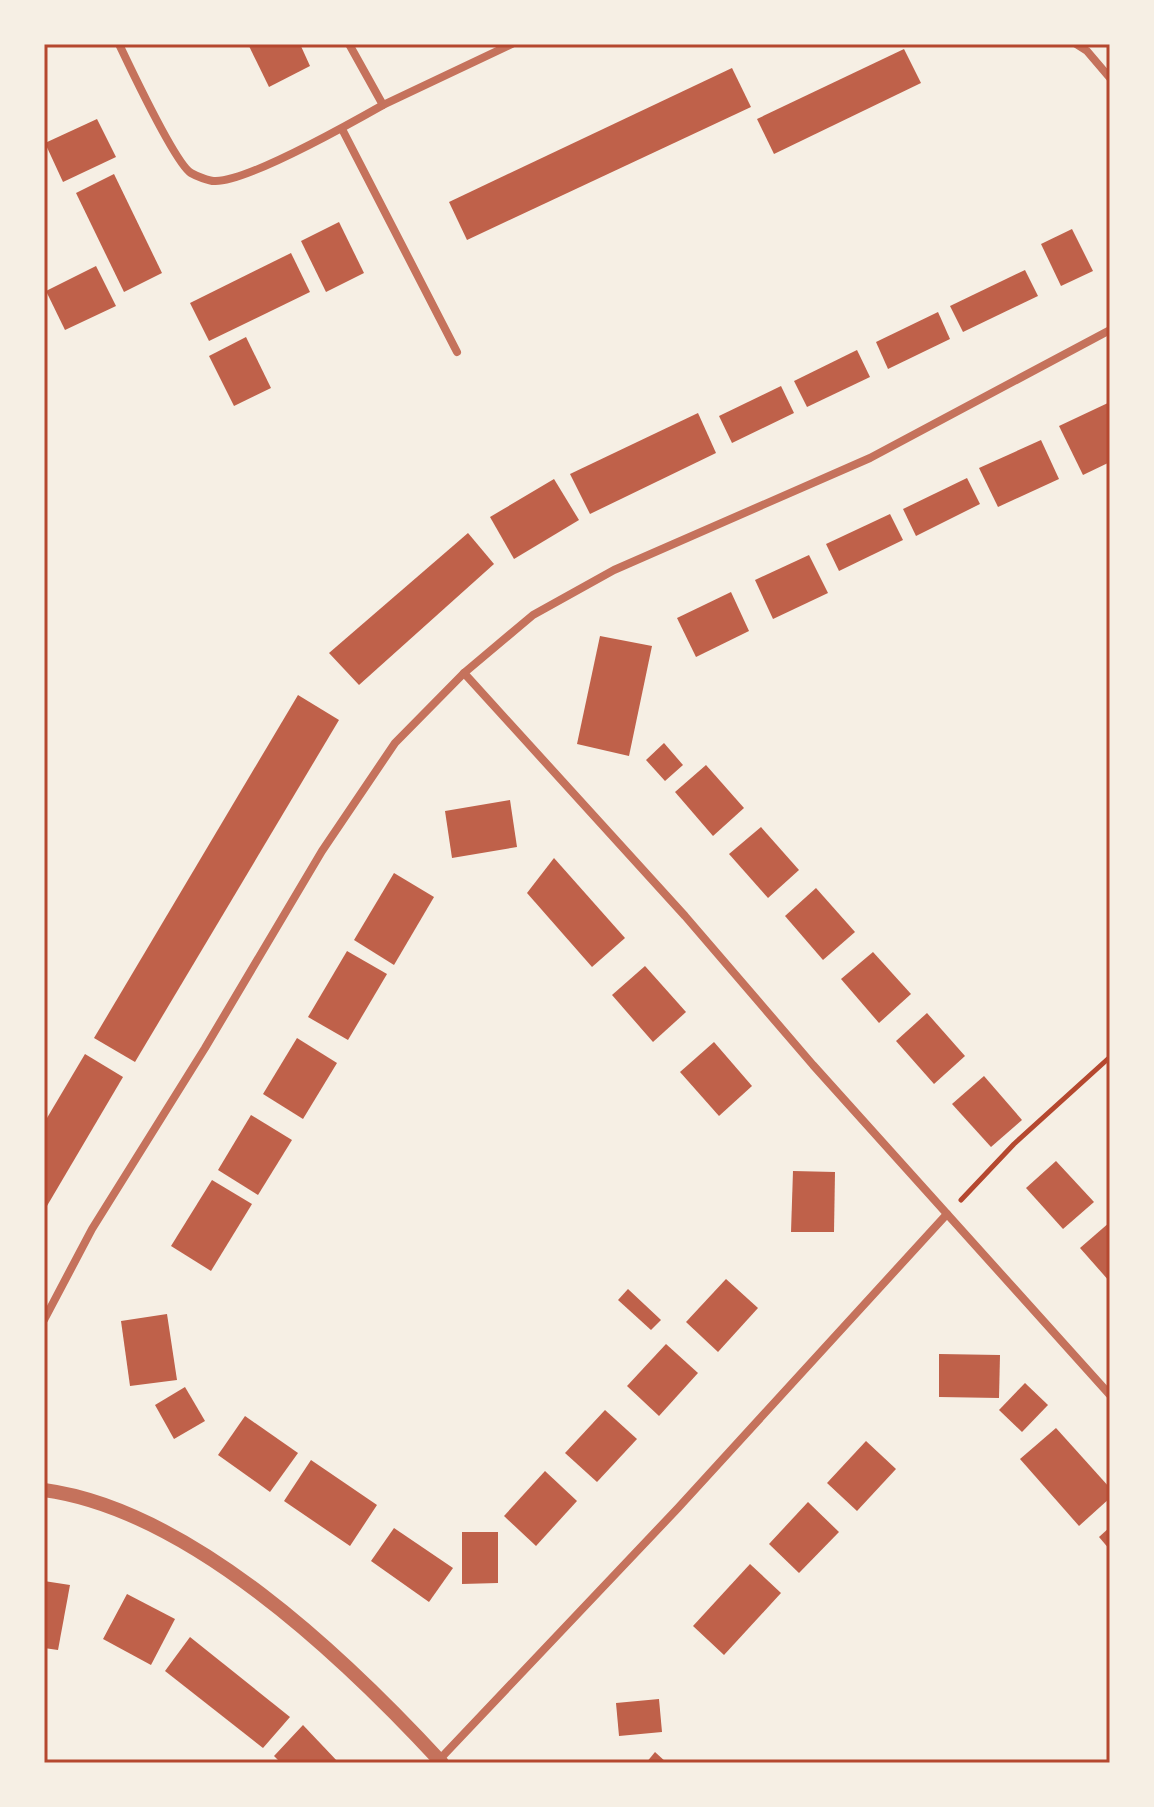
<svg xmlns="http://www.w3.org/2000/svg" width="1154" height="1807" font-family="Ubuntu,sans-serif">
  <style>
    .building { fill: #bf614a }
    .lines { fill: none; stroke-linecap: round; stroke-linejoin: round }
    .path { stroke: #b5482f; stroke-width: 5 }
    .minor { stroke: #c5725c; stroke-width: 8 }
    .tertiary { stroke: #c5725c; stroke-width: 14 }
    .neatline { fill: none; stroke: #b5482f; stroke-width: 3 }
  </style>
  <rect width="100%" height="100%" fill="#f6efe4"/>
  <!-- building -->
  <g class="building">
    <path d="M248 44H300L310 66 269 87Z"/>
    <path d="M904 49 921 83 774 154 757 119Z"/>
    <path d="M732 68 751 107 467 240 449 202Z"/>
    <path d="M97 119 116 157 63 182 45 143Z"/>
    <path d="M114 174 162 273 124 292 76 193Z"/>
    <path d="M339 222 364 273 326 292 301 241Z"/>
    <path d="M1072 229 1093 271 1061 286 1041 244Z"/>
    <path d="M291 253 310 292 209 341 190 303Z"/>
    <path d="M96 266 116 306 65 330 46 291Z"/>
    <path d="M1025 270 1038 296 963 332 950 306Z"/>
    <path d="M938 312 950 339 888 369 876 342Z"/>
    <path d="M246 337 271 388 234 406 209 356Z"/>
    <path d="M857 350 870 377 807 407 794 381Z"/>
    <path d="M781 386 794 413 732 443 719 416Z"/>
    <path d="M1110 402V462L1083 475 1059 426Z"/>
    <path d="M698 413 716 453 590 514 570 474Z"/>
    <path d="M1041 440 1059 479 998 507 979 468Z"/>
    <path d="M967 478 980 504 916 536 903 509Z"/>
    <path d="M554 479 579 520 514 559 490 517Z"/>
    <path d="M890 514 903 540 839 571 826 544Z"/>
    <path d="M468 533 494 564 359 685 329 653Z"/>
    <path d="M809 555 828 593 773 619 755 580Z"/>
    <path d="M731 592 749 631 696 657 677 618Z"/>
    <path d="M600 636 652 646 629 756 577 744Z"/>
    <path d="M298 695 339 720 135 1062 94 1038Z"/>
    <path d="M664 743 683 765 665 781 646 760Z"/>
    <path d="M706 765 744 808 713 836 675 792Z"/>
    <path d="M510 800 517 847 452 858 445 811Z"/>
    <path d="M761 827 799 870 768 898 729 854Z"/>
    <path d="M554 858 625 938 592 967 527 893Z"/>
    <path d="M394 873 434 897 394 965 354 940Z"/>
    <path d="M816 888 855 932 823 960 785 916Z"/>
    <path d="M347 951 387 974 348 1040 308 1017Z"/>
    <path d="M873 952 911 994 879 1023 841 979Z"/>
    <path d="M645 966 686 1012 653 1042 612 995Z"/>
    <path d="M927 1013 965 1056 934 1084 896 1041Z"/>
    <path d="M297 1038 337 1063 303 1119 263 1094Z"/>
    <path d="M714 1042 752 1086 719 1116 680 1072Z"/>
    <path d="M85 1054 123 1077 44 1211V1123Z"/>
    <path d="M984 1076 1022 1120 991 1147 952 1104Z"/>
    <path d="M251 1115 292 1140 258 1195 218 1170Z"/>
    <path d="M1056 1161 1094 1202 1063 1229 1026 1188Z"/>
    <path d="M793 1171 835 1172 834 1232H791Z"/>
    <path d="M212 1180 252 1204 211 1271 171 1246Z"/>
    <path d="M1110 1222V1282L1080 1248Z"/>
    <path d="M726 1279 758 1308 718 1352 686 1322Z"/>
    <path d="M628 1289 661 1320 651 1330 618 1300Z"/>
    <path d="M167 1314 177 1380 130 1386 121 1321Z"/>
    <path d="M666 1344 698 1373 659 1416 627 1386Z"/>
    <path d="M939 1354 1000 1355 999 1398 939 1397Z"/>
    <path d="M1025 1383 1048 1405 1022 1432 999 1410Z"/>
    <path d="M185 1387 205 1421 174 1439 155 1405Z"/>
    <path d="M605 1410 637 1439 597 1482 565 1453Z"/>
    <path d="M245 1416 298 1453 270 1492 218 1455Z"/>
    <path d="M1056 1428 1110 1488V1498L1079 1526 1020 1459Z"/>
    <path d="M866 1441 896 1469 857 1511 827 1483Z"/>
    <path d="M311 1460 377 1505 350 1546 284 1501Z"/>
    <path d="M545 1471 577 1501 536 1546 504 1516Z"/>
    <path d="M808 1502 839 1532 799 1573 769 1544Z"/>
    <path d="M1110 1527V1550L1099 1537Z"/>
    <path d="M394 1528 453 1568 429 1602 371 1561Z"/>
    <path d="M462 1532H498V1583L462 1584Z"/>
    <path d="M750 1564 781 1593 724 1655 693 1626Z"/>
    <path d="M44 1581 70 1585 58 1650 44 1648Z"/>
    <path d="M127 1594 175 1619 151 1665 103 1639Z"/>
    <path d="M190 1637 290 1717 263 1748 165 1671Z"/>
    <path d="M659 1699 662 1732 619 1736 616 1703Z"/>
    <path d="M303 1725 339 1763H281L274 1756Z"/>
    <path d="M655 1752 667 1763H646Z"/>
  </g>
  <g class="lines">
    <!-- path -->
    <path class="path" d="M961 1200 1014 1144 1110 1057"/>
    <!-- minor -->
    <g class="minor">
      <path d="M119 44C130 67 175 163 191 173 196 176 209 181 214 181 245 183 353 122 383 105"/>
      <path d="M349 44 383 105 512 44"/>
      <path d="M1076 44 1087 51 1110 78"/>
      <path d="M342 129 457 352"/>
      <path d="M464 673 685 916 813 1065 1110 1395"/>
      <path d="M44 1320 92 1229 205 1048 322 851 395 743 464 673 533 615 614 570 870 458 1110 330"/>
      <path d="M439 1760 678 1508 947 1214"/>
    </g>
    <!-- tertiary -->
    <path class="tertiary" d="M44 1490C191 1510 345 1658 442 1763"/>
  </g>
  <!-- border -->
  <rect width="1154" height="1807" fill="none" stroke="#f6efe4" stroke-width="92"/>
  <rect x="46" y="46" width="1062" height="1715" class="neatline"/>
</svg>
